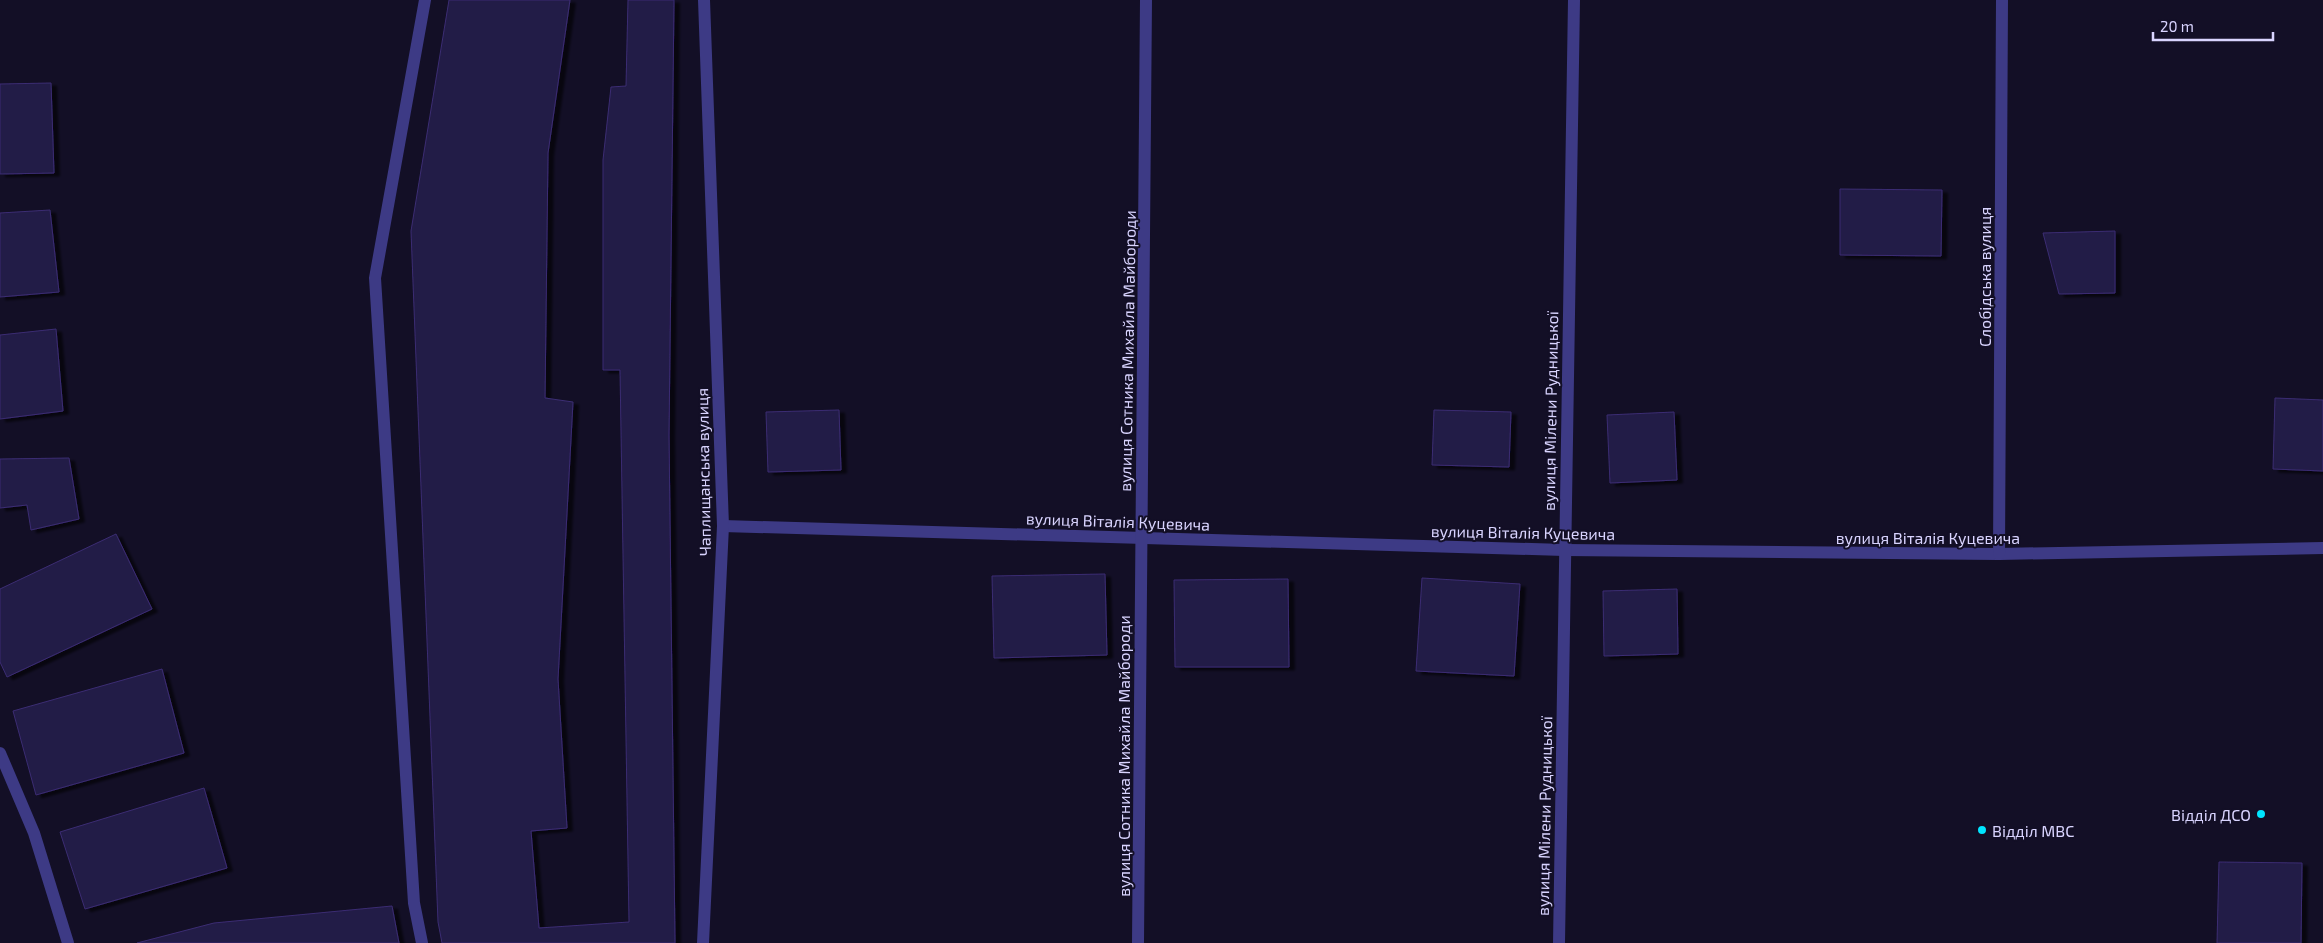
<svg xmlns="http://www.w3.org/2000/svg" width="2323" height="943" font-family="'Exo 2',sans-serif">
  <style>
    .building { fill: #241b47; stroke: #3b2d73; filter: url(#shadow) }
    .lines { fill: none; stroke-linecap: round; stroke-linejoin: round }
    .minor { stroke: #3d3a85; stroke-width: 12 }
    .poi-dot { fill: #00e5ff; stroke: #130f26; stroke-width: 2 }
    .labels { text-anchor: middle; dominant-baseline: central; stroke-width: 4; stroke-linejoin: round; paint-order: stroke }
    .street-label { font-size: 16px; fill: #d9d4ff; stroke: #130f26 }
    .poi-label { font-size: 16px; fill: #d9d4ff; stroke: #130f26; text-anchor: end }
  </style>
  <defs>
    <filter id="shadow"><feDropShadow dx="5.5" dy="3" stdDeviation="1" flood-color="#0009"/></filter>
  </defs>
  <rect width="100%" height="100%" fill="#130f26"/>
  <!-- building -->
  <g class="building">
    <path d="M449 0H570L548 153 545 398 573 402 558 679 567 828 531 831 539 928 629 922 620 370H603V160L611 87 626 86 628 0H674L669 435 675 943H442L438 922 411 231Z"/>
    <path d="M51 83 54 173 0 174V84Z"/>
    <path d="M1840 189 1942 190 1941 256 1840 255Z"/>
    <path d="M50 210 59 292 0 297V213Z"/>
    <path d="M2115 231V293L2059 294 2043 233Z"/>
    <path d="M56 329 63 411 0 419V335Z"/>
    <path d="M2275 398 2323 400V471L2273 469Z"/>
    <path d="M839 410 841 470 768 472 766 412Z"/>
    <path d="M1434 410 1511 412 1509 467 1432 465Z"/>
    <path d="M1674 412 1677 480 1610 483 1607 415Z"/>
    <path d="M69 458 79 519 31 530 27 505 0 508V459Z"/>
    <path d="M116 534 152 609 7 677 0 662V589Z"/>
    <path d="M1105 574 1107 655 994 658 992 576Z"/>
    <path d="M1422 578 1520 584 1514 676 1416 671Z"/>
    <path d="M1288 579 1289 667H1175L1174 580Z"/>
    <path d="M1677 589 1678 654 1604 656 1603 591Z"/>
    <path d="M162 669 184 753 36 795 13 711Z"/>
    <path d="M204 788 227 868 85 909 60 832Z"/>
    <path d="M2219 862 2302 863 2301 943H2217Z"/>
    <path d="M392 906 399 943H137L214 923Z"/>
  </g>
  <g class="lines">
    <!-- minor -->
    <g class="minor">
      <path d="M723 526 1564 550 1999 554 2323 548"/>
      <path d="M1999 554 2002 0"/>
      <path d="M0 753 34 833 68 943"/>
      <path d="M422 943 414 903 375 278 425 0"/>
      <path d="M703 943 723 526 704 0"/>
      <path d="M1138 943 1146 0"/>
      <path d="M1559 943 1574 0"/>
    </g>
  </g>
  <!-- markers -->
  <g class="poi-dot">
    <circle cx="2261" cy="814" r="5"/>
    <circle cx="1982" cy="830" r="5"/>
  </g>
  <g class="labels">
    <!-- street labels -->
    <g class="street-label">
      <text transform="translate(1984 277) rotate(-90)">Слобідська вулиця</text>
      <text transform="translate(1127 351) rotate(-89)">вулиця Сотника Михайла Майбороди</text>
      <text transform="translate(1550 411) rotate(-89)">вулиця Мілени Рудницької</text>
      <text transform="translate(703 472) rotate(-91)">Чаплищанська вулиця</text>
      <text transform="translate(1118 521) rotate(2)">вулиця Віталія Куцевича</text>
      <text transform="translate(1523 532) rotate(1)">вулиця Віталія Куцевича</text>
      <text x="1928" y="537">вулиця Віталія Куцевича</text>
      <text transform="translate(1123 756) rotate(-90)">вулиця Сотника Михайла Майбороди</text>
      <text transform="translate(1544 816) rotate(-89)">вулиця Мілени Рудницької</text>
    </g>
    <!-- poi labels -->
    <g class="poi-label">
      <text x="2251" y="814">Відділ ДСО</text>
      <text x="1992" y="830" text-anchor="start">Відділ МВС</text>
    </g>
  </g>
  <!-- scale -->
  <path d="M2153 32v8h120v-8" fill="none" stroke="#d9d4ff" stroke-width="2.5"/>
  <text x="2160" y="32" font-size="15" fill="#d9d4ff" stroke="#130f26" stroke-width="4" paint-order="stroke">20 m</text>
</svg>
